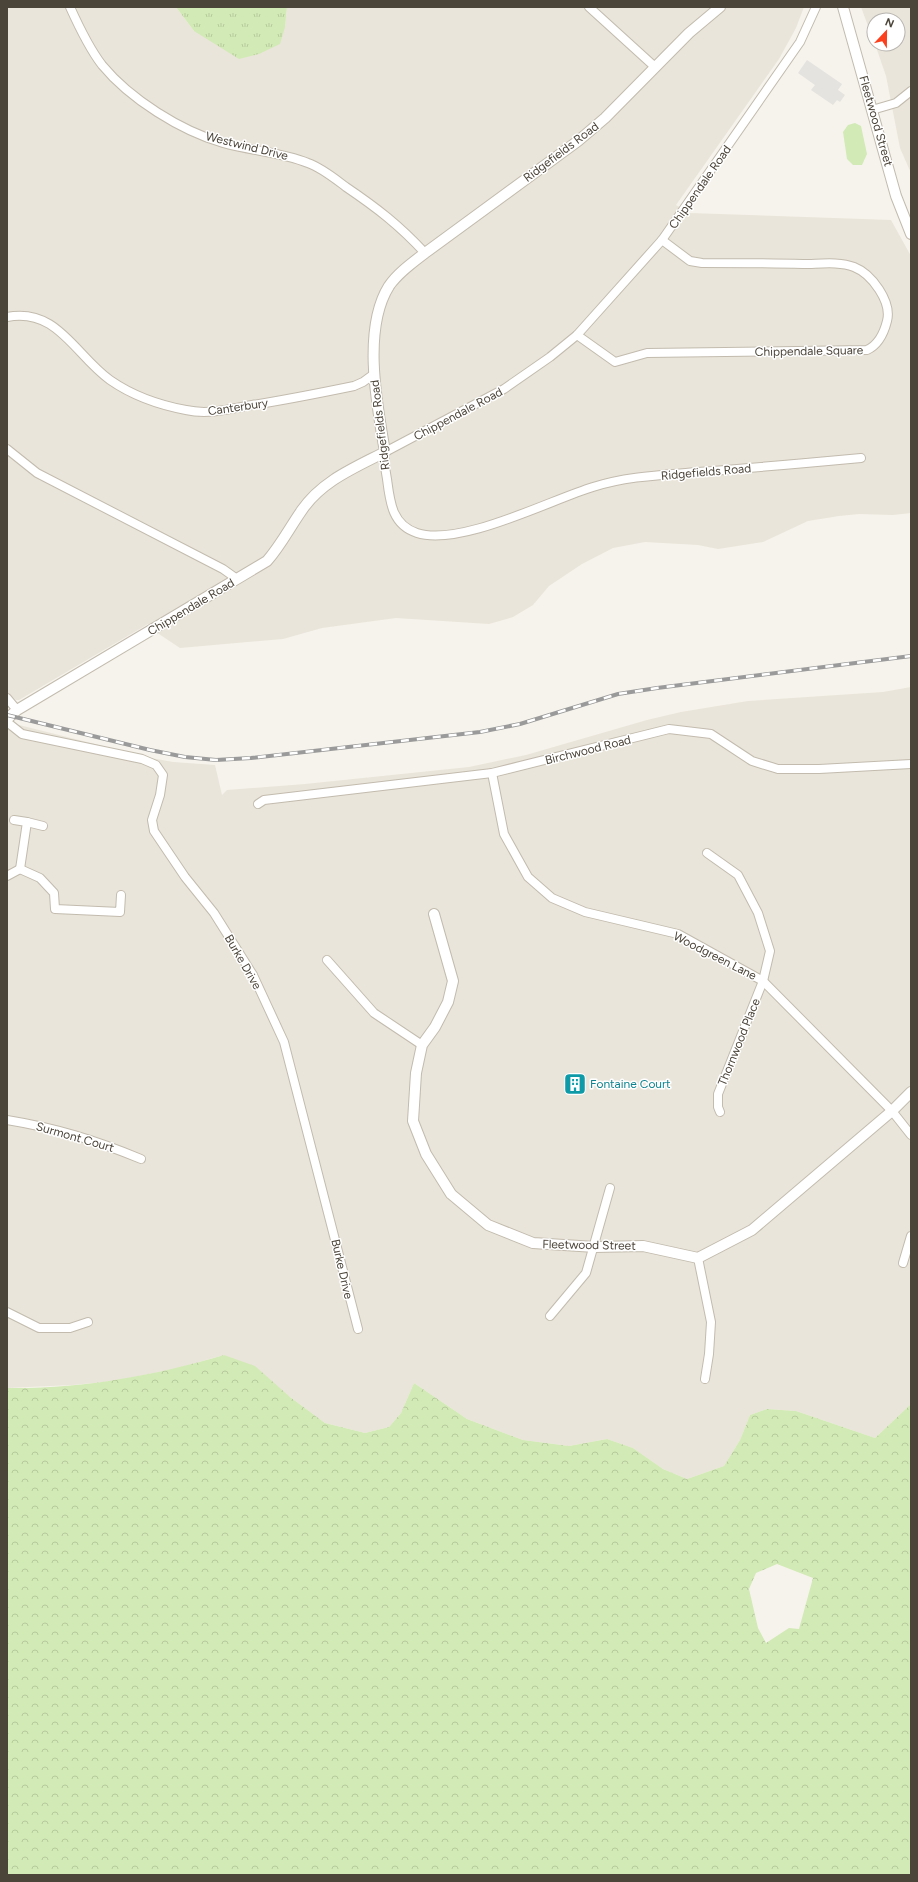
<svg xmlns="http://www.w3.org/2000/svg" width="918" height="1882" font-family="Figtree,sans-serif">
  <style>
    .residential { fill: #eae5da }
    .grass { fill: url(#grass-tufts) }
    .forest { fill: url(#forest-crowns); fill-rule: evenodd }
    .park { fill: #d2eab5 }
    .parking { fill: #e5e3e0 }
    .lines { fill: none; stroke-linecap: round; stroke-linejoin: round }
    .minor-casing { stroke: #c2bbae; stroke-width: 10 }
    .tertiary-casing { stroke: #c2bbae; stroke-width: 12 }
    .minor { stroke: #fff; stroke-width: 8 }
    .tertiary { stroke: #fff; stroke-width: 10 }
    .rail-casing { stroke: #9a9a9a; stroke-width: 4 }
    .rail { stroke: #fff; stroke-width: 2.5; stroke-dasharray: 8; stroke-linecap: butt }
    .labels { text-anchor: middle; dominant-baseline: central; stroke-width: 3; stroke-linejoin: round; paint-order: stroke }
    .street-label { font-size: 12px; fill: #4b4439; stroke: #fff }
    .culture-label { font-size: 12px; fill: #0d838f; stroke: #fff; text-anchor: start }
  </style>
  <defs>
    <pattern id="grass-tufts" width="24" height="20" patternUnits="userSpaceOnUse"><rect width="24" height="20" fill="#d2eab5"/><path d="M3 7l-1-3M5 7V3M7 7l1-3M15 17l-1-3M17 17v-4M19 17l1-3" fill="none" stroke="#b6ca9c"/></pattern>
    <pattern id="forest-crowns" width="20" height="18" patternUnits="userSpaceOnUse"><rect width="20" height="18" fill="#d2eab5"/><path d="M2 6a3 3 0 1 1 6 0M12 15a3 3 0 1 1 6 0" fill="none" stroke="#b6ca9c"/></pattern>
  </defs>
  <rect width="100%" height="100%" fill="#f6f3ec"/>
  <!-- residential -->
  <g class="residential">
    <path d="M7 7H176L194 31 285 27 287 7H804L796 28 779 59 676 205 689 213 891 220 911 256V513L893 515 859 514 839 516 808 521 763 542 718 549 698 545 645 542 613 548 582 564 549 586 533 605 513 617 489 624 396 618 322 628 283 639 180 648 159 634 148 624 19 700H16L7 693Z"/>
    <path d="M861 7H911V173L900 148 886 76 875 44H898V20H874V42Z"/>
    <path d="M911 687V1404L875 1438 796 1411 767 1409 750 1415 740 1440 724 1466 687 1479 663 1469 633 1448 607 1439 569 1446 523 1440 467 1419 414 1383 401 1413 389 1427 365 1433 325 1423 290 1397 224 1355 174 1369 114 1381 73 1385 7 1388V722L151 758 173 762 215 765 222 795 227 790 305 784 469 767 526 755 647 720 681 712 748 701 883 692Z"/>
  </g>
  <!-- grass -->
  <path class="grass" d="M176 7H287L285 27 280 44 259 54 239 59 194 31Z"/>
  <!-- forest -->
  <path class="forest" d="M224 1355 255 1366 290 1397 325 1423 365 1433 389 1427 401 1413 414 1383 467 1419 523 1440 569 1446 607 1439 633 1448 663 1469 687 1479 724 1466 740 1440 750 1415 767 1409 796 1411 875 1438 911 1404V1875H7V1388C81 1389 153 1376 224 1355ZM777 1564 813 1578 799 1629 789 1628 766 1643 758 1628 749 1589 756 1573Z"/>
  <!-- park -->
  <path class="park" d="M855 123 861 126 867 154 862 165H853L847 159 843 132 848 125Z"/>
  <!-- parking -->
  <path class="parking" d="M807 60 842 84 838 90 845 95 840 102 837 100 833 105 811 90 815 85 798 73Z"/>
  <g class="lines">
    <!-- minor casing -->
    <g class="minor-casing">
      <g id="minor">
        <path d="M70 7C79 27 89 48 102 65 130 99 181 131 223 143 251 151 281 152 308 163 322 168 334 178 346 187 377 208 399 225 425 253"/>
        <path d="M589 7 655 67"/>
        <path d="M816 7 800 42 662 240 577 335 550 357 504 389 385 452C384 462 385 470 387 479 390 502 392 525 417 533 460 547 550 500 593 487 627 476 663 475 698 472 752 468 807 463 861 458"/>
        <path d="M872 110 896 103 911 91"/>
        <path d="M7 317C57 307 75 355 110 380 133 396 159 405 186 410 208 415 230 409 252 405 286 400 320 393 354 386L363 382 374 374"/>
        <path d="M577 335 615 362 647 353 867 350C878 345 884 333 887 321 892 302 872 274 854 267 839 261 819 264 803 264 769 263 736 263 702 263L690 261 662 240"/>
        <path d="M7 449 37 473 223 569 237 579"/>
        <path d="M7 698 17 710"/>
        <path d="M7 722 22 734 142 759 156 765 163 775 160 795 152 820 154 831 185 877 214 913 253 975 284 1042 358 1329"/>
        <path d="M492 773 504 834 528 877 552 898 585 912 678 934 763 981 892 1111 911 1135"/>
        <path d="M258 804 264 800 492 773 669 729 711 734 752 761 778 769H819L911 764"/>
        <path d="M14 820 27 822 20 869"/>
        <path d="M27 822 43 826"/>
        <path d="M707 853 738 875 758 913 770 951 763 981 718 1094V1107L720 1112"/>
        <path d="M20 869 40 878 54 893 55 909 120 912 121 895"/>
        <path d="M7 876 20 869"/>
        <path d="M327 960 374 1013 422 1045"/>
        <path d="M7 1120C56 1128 95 1140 141 1159"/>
        <path d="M698 1258 711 1322 709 1354 705 1379"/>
        <path d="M903 1263 911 1236"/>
        <path d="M7 1312 39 1328H70L88 1322"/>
        <path d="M550 1316 586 1273 610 1188"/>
      </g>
    </g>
    <!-- tertiary casing -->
    <g class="tertiary-casing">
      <g id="tertiary">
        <path d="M843 7 896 196 911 234"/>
        <path d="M7 719 17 710 267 561C281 545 290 527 302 510 322 481 354 468 385 452 377 405 362 329 389 286 398 273 412 263 425 253L578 141 605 118 689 33 720 7"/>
        <path d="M434 914 453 981 448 1002 435 1027 422 1045 416 1073 413 1121 426 1154 451 1194 488 1225 533 1243 595 1247 643 1246 698 1258 752 1230 892 1111 911 1092"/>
      </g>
    </g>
    <!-- minor -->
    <use href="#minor" class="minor"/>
    <!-- tertiary -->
    <use href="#tertiary" class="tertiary"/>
    <!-- rail casing -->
    <g class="rail-casing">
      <path id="rail" d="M7 715 150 750 185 757 216 760 251 758 480 732 520 724 618 694 657 688 911 656"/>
    </g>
    <!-- rail -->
    <use href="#rail" class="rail"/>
  </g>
  <!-- icons -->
  <defs>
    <g id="building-square" transform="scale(1.15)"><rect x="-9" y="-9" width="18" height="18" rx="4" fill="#0f9aa8" stroke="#fff"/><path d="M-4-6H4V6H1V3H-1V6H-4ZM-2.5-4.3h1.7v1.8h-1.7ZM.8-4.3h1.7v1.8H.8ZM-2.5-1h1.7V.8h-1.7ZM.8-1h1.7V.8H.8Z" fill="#fff"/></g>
  </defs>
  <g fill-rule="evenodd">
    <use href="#building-square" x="575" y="1084"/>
  </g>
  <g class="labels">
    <!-- street labels -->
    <g class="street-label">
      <text transform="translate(876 121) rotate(74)">Fleetwood Street</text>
      <text transform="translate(247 146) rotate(14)">Westwind Drive</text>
      <text transform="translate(561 152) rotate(-37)">Ridgefields Road</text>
      <text transform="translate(700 187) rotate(-55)">Chippendale Road</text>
      <text transform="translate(809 351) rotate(-1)">Chippendale Square</text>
      <text transform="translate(238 407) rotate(-8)">Canterbury</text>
      <text transform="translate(458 414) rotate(-28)">Chippendale Road</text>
      <text transform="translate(380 425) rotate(-97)">Ridgefields Road</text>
      <text transform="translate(706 472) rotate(-5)">Ridgefields Road</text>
      <text transform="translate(191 607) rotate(-31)">Chippendale Road</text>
      <text transform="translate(588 750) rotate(-14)">Birchwood Road</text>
      <text transform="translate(715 956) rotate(27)">Woodgreen Lane</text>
      <text transform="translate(243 962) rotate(60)">Burke Drive</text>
      <text transform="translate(739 1042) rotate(-68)">Thornwood Place</text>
      <text transform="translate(75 1137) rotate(16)">Surmont Court</text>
      <text transform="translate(589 1245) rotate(1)">Fleetwood Street</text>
      <text transform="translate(342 1269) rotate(77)">Burke Drive</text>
    </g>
    <!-- culture labels -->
    <g class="culture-label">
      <text x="590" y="1084">Fontaine Court</text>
    </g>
  </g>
  <!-- border -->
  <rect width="918" height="1882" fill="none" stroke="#4b4439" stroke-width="16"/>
  <!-- north arrow -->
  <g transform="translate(886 32) rotate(22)"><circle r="19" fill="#ffffff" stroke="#b7b4b0"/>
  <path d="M0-3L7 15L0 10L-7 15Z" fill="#fc3f1d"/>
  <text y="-6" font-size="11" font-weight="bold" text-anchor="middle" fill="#4b4439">N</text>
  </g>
</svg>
